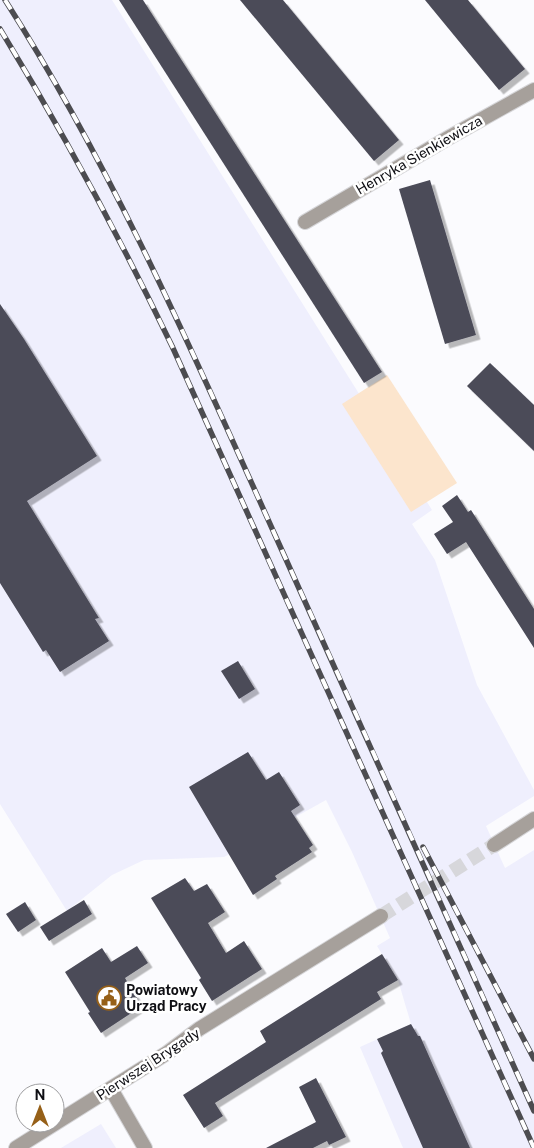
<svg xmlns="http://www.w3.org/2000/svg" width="534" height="1148" font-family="'Public Sans',sans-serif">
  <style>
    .built { fill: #efeffd }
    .green { fill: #fce5cd }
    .building { fill: #4b4b58; filter: url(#shadow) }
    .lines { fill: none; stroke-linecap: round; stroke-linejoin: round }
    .tertiary-tunnel { stroke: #d7d7db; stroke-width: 14; stroke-dasharray: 14 7; stroke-linecap: butt }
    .minor-casing { stroke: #d5d5d8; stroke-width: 16 }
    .tertiary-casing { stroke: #d5d5d8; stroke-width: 16 }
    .minor { stroke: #a6a09b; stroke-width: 14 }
    .tertiary { stroke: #a6a09b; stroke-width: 14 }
    .rail-casing { stroke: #4c4c50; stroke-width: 5.5 }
    .rail { stroke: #fff; stroke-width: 4; stroke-dasharray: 11; stroke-linecap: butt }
    .labels { text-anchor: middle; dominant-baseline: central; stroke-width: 5; stroke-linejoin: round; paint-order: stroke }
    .street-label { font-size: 14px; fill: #0e0e13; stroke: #fff }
    .poi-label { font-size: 14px; font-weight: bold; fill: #0e0e13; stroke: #fff; text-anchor: start }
  </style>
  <defs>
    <filter id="shadow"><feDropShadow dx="4.5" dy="4.5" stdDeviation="0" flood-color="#0004"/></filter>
  </defs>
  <rect width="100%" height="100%" fill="#fbfbfe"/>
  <!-- built -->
  <g class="built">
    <path d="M0 0H112L432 510 412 524 435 560 477 685 534 790V796L486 826 505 868 534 850V1148H403L360 1047 411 1024 398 980 377 946 390 938 352 852 326 800 224 857 144 860 112 875 67 911 0 804Z"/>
    <path d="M101 1124 116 1148H61Z"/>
  </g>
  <!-- green -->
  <path class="green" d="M387 375 457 483 411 512 342 404Z"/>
  <!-- building -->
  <g class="building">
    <path d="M119 0H143L382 372 364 383Z"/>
    <path d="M240 0H283L399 140 374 161Z"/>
    <path d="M425 0H468L525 69 499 90Z"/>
    <path d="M430 180 476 335 445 344 399 189Z"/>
    <path d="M0 304 24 339 97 456 27 501 99 618 95 619 109 641 60 672 46 650 43 652 0 583Z"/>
    <path d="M490 363 534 405V451L467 386Z"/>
    <path d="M457 495 468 512 471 510 534 609V648L466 542 447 554 434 534 453 522 442 506Z"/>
    <path d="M238 661 255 689 239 699 221 671Z"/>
    <path d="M248 752 266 780 279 772 300 805 291 811 313 845 309 848 312 852 275 876 277 879 253 895 189 787Z"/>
    <path d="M185 878 194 891 207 884 225 912 208 923 226 953 244 941 262 969 212 1001 199 980 201 978 151 898Z"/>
    <path d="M84 900 92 914 49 941 40 927Z"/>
    <path d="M25 902 36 920 18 932 6 914Z"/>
    <path d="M137 946 148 963 125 978 142 1006 101 1033 88 1013 90 1012 65 972 102 948 111 962Z"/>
    <path d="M382 954 398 980 377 992 381 999 215 1103 223 1116 204 1128 183 1095 266 1042 260 1031Z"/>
    <path d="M411 1024 418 1036H420L470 1148H423L381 1053 383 1051 377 1039Z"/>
    <path d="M316 1078 346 1137 329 1145 327 1141 313 1148H266L316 1122 299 1087Z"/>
  </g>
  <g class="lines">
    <!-- tertiary-tunnel -->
    <path class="tertiary-tunnel" d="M381 916 494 845"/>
    <!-- minor casing -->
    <g class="minor-casing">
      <g id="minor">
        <path d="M305 222 448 138 534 90"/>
        <path d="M111 1089 145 1148"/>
      </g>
    </g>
    <!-- tertiary casing -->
    <g class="tertiary-casing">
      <g id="tertiary">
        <path d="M494 845 534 819"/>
        <path d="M16 1148 167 1053 199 1029 381 916"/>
      </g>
    </g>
    <!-- minor -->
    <use href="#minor" class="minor"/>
    <!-- tertiary -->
    <use href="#tertiary" class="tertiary"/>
    <!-- rail casing -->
    <g class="rail-casing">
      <g id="rail">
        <path d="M5 0C113 169 193 353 275 535 362 727 448 919 534 1111"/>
        <path d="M0 29C63 132 120 238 172 346L534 1148"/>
        <path d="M423 847 534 1059"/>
      </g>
    </g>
    <!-- rail -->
    <use href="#rail" class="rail"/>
  </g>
  <!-- icons -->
  <defs>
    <g id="civic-ring" transform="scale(1.25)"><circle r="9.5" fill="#fff" stroke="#966018" stroke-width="1.5"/><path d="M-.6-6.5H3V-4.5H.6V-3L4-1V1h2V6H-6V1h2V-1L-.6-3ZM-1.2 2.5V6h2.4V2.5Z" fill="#966018"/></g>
  </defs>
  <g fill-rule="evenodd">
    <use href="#civic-ring" x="109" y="998"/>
  </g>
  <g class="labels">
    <!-- street labels -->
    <g class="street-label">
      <text transform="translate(419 155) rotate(-30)">Henryka Sienkiewicza</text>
      <text transform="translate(148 1064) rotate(-33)">Pierwszej Brygady</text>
    </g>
    <!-- poi labels -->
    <g class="poi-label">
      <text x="126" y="990">Powiatowy<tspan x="126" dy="16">Urząd Pracy</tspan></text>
    </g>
  </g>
  <!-- north arrow -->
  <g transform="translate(40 1108)"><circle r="24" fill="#ffffff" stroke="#9f9fa1"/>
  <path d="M0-4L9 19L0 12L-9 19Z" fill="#966018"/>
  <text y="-8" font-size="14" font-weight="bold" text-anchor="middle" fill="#0e0e13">N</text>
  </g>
</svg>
